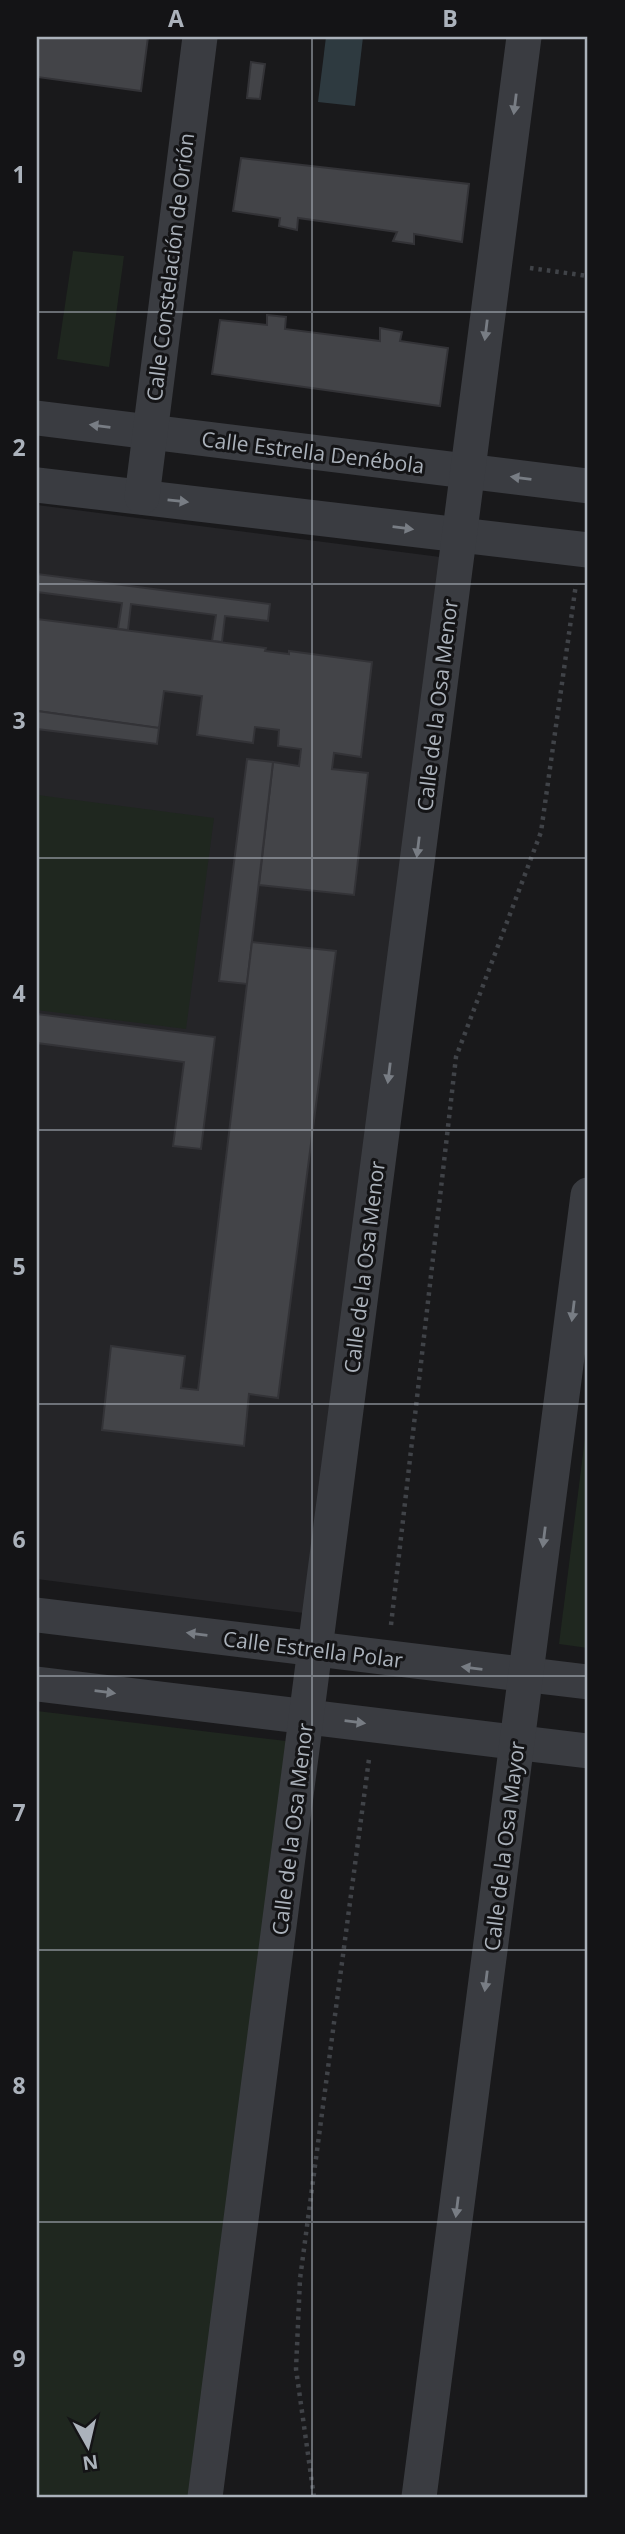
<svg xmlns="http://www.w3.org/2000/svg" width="625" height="2534" font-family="'Open Sans',sans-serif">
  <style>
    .built { fill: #252528 }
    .green { fill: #1f271f }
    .water { fill: #2e3a40 }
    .building { fill: #434448; stroke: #333337; stroke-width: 2 }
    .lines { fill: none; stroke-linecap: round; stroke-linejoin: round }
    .path { stroke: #404348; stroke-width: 4.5; stroke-dasharray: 3.5 5; stroke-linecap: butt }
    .minor { stroke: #3a3c41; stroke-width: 35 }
    .oneway { fill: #787d84 }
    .grid { fill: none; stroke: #abb2bb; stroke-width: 2; stroke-opacity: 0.55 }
    .labels { text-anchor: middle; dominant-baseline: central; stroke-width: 6; stroke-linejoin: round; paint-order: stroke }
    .street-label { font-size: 21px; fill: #abb2bb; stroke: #141416 }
    .neatline { fill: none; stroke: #abb2bb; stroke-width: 2.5 }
    .grid-label { font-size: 23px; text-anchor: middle; font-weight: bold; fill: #abb2bb }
  </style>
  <rect width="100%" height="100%" fill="#19191b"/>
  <!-- built -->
  <path class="built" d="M37 505 440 557 304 1613 37 1579Z"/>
  <!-- green -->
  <g class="green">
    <path d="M73 251 124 256 109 367 57 359Z"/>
    <path d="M37 795 214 818 186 1029 37 1010Z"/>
    <path d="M588 1414V1648L559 1644Z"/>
    <path d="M37 1711 286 1741 189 2497H37Z"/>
  </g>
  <!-- water -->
  <path class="water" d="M326 37H363L355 106 318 102Z"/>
  <!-- building -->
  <g class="building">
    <path d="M37 37H148L141 91 37 77Z"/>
    <path d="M251 62 265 64 260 99 247 98Z"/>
    <path d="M241 158 469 184 462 242 414 234V244L393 241 397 232 298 218 297 230 279 226 280 218 233 211Z"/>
    <path d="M267 315 286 317 285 329 380 341V328L402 332 400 341 448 348 440 406 212 374 220 320 267 325Z"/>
    <path d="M37 574 270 604 268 621 225 616 222 642 212 641 216 615 131 604 128 630 118 629 122 603 37 592Z"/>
    <path d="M37 619 266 648 265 651 289 654V651L372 662 361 757 334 753 332 769 368 773 354 895 259 885 273 762 299 766 301 749 278 746 279 730 255 727 253 743 197 735 202 696 164 691 159 728 37 711Z"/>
    <path d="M37 711 159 728 157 744 37 729Z"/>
    <path d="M247 759 273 762 247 984 219 981Z"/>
    <path d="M252 942 336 951 278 1398 249 1394 244 1446 102 1430 111 1346 185 1356 181 1388 198 1390Z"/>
    <path d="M37 1014 215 1037 201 1149 173 1146 184 1062 37 1043Z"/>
  </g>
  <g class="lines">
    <!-- path -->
    <g class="path">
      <path d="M530 268 588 276"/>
      <path d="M391 1625 456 1057 541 832 576 584"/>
      <path d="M314 2497 296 2369 300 2279 369 1759"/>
    </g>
    <!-- minor -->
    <g class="minor">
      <path d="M37 418 588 486"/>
      <path d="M37 485 588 550"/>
      <path d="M142 497 200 37"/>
      <path d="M37 1615 588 1682"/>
      <path d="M37 1684 588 1751"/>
      <path d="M205 2497 524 37"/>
      <path d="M419 2497 588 1195"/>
    </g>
  </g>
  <!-- one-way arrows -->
  <defs><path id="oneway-solid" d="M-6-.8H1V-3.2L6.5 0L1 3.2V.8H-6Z" transform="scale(1.75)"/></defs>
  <g class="oneway">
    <use href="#oneway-solid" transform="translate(515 104) rotate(97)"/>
    <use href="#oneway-solid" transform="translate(486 330) rotate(97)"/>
    <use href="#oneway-solid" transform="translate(100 426) rotate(-173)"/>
    <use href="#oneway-solid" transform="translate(521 478) rotate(-173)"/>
    <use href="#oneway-solid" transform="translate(178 501) rotate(6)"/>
    <use href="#oneway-solid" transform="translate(403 528) rotate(7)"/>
    <use href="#oneway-solid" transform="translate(418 847) rotate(97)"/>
    <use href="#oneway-solid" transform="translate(389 1073) rotate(97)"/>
    <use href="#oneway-solid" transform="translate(573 1311) rotate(97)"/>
    <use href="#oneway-solid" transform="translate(544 1537) rotate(97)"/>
    <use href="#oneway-solid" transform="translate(197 1634) rotate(-173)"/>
    <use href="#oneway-solid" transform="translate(472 1668) rotate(-173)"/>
    <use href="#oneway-solid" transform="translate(105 1692) rotate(7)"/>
    <use href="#oneway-solid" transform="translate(355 1722) rotate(7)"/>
    <use href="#oneway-solid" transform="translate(486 1981) rotate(97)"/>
    <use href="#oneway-solid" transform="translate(457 2207) rotate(97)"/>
  </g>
  <!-- grid -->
  <path class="grid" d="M312 37V2497M37 312H588M37 584H588M37 858H588M37 1130H588M37 1404H588M37 1676H588M37 1950H588M37 2222H588"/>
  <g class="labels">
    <!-- street labels -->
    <g class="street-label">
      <text transform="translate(170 267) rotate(-83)">Calle Constelación de Orión</text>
      <text transform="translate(313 452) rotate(7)">Calle Estrella Denébola</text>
      <text transform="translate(437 705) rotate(-83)">Calle de la Osa Menor</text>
      <text transform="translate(364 1267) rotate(-83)">Calle de la Osa Menor</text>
      <text transform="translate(313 1649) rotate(7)">Calle Estrella Polar</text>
      <text transform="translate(292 1829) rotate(-83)">Calle de la Osa Menor</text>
      <text transform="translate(504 1846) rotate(-83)">Calle de la Osa Mayor</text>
    </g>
  </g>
  <!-- border -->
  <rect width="625" height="2534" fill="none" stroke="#141416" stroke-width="77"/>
  <!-- north arrow -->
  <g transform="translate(88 2446) rotate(172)" stroke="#141416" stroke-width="5" paint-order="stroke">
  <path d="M0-5L12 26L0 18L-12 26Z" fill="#abb2bb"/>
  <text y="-10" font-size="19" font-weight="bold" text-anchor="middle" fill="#abb2bb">N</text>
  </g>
  <rect x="38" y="38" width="548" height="2458" class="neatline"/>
  <g class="grid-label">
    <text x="176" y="27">A</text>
    <text x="450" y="27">B</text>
    <text x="19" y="183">1</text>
    <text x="19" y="456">2</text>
    <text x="19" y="729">3</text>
    <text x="19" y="1002">4</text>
    <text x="19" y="1275">5</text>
    <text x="19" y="1548">6</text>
    <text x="19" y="1821">7</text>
    <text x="19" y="2094">8</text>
    <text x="19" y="2367">9</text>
  </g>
</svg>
